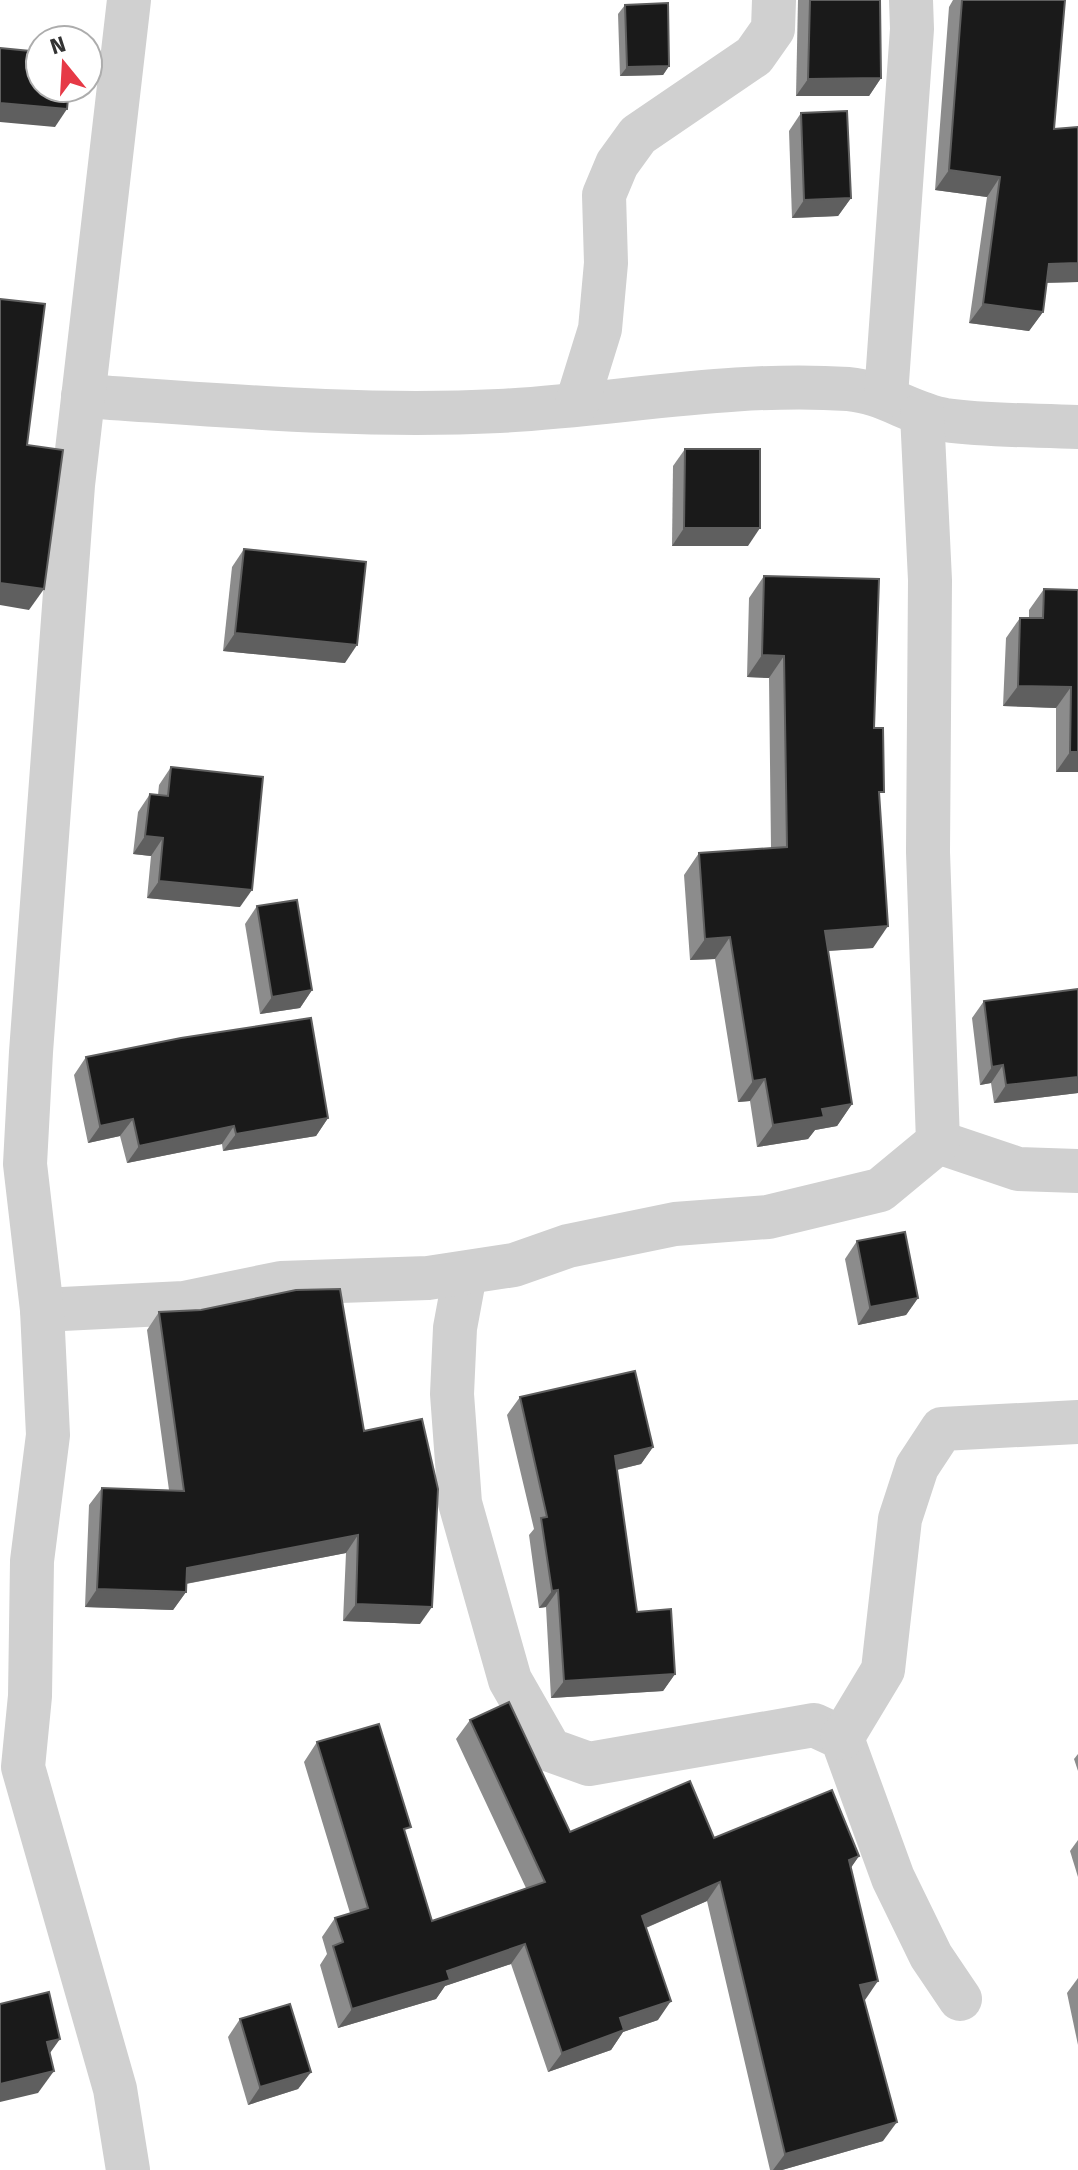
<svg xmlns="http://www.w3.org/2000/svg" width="1078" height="2170" font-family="'Fira Sans',sans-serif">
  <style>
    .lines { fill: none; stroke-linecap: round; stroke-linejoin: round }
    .minor { stroke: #d0d0d0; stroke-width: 44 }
    .wall { fill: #8c8c8c }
    .shaded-wall { fill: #5f5f5f }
    .building { fill: #1a1a1a; stroke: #5f5f5f; stroke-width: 2 }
  </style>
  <rect width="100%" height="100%" fill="#fff"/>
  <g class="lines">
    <!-- minor -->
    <g class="minor">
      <path d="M83 396C221 405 360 418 499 411 616 405 731 381 848 389 884 392 911 414 945 420 988 426 1035 425 1078 427"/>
      <path d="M886 396 912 29 911 0"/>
      <path d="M577 403 600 329 606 263 604 195 617 164 638 135 754 56 773 29 774 0"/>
      <path d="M938 1142 1018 1169 1078 1171"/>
      <path d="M465 1274 455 1328 452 1394 460 1503 510 1680 550 1750 589 1764 814 1725 842 1738 893 1878 931 1956 960 1999"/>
      <path d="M42 1310 184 1303 281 1283 428 1278 514 1265 568 1246 675 1224 768 1217 880 1190 938 1142 928 852 930 580 922 414"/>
      <path d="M842 1738 883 1670 900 1519 917 1467 942 1429 1078 1422"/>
      <path d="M128 2170 115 2089 23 1767 30 1696 32 1561 48 1435 42 1310 25 1164 31 1052 73 485 129 0"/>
    </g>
  </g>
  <!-- wall -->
  <g class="wall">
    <path d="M798 0H880L881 78 869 96H796Z"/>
    <path d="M953 0H1065L1054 129 1078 127V282L1046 283 1043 312 1029 331 969 323 987 197 935 190 949 7Z"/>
    <path d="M625 5 669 66 663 75 620 76 618 14Z"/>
    <path d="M801 113 851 198 838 216 792 218 789 131Z"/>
    <path d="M685 449 748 546H672L673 466Z"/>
    <path d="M244 549 345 663 223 651 232 567Z"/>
    <path d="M764 576 874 728 879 799 873 948 828 951 852 1104 837 1126 815 1130 808 1139 757 1147 750 1101 738 1102 715 959 690 960 684 875 699 853 771 848 769 678 747 677 749 598Z"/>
    <path d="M1044 589 1078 590V772H1056V708L1003 706 1006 638 1020 618H1029V610Z"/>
    <path d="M171 767 240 907 147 898 151 856 133 854 138 812 150 794 158 795 159 785Z"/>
    <path d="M257 906 312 990 300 1008 260 1014 245 924Z"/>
    <path d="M1078 989V1093L994 1103 991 1083 980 1085 972 1018 984 1001Z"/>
    <path d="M86 1057 328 1118 316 1136 223 1151 222 1144 127 1163 120 1136 88 1143 74 1075Z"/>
    <path d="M857 1241 918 1298 906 1315 858 1325 845 1259Z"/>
    <path d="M159 1312 364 1431 420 1624 343 1621 346 1553 186 1584V1592L173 1610 85 1607 89 1505 102 1488 169 1490 147 1330Z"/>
    <path d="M520 1397 653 1447 641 1464 617 1470 637 1612 675 1674 663 1691 551 1698 546 1607 539 1608 529 1535 534 1529 507 1415Z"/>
    <path d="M470 1720 570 1832 714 1838 859 1856 851 1867 864 2000 883 2141 782 2170H770L707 1901 646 1928 658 2020 623 2032 611 2050 548 2072 511 1964 445 1986 436 1999 338 2028 320 1965 327 1954 322 1937 335 1918 350 1913 304 1762 317 1742 432 1921 526 1888 456 1739Z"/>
    <path d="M1078 1754V1771L1074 1759Z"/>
    <path d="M1078 1840V1877L1070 1851Z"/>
    <path d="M1078 1978V2045L1067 1993Z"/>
    <path d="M240 2019 311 2072 298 2089 248 2105 228 2037Z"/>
  </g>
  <!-- shaded-wall -->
  <g class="shaded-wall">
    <path d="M669 66 663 75 620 76 627 67Z"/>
    <path d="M881 78 869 96H796L808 79Z"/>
    <path d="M0 103 67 109 55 127 0 122Z"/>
    <path d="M949 170 1000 177 987 197 935 190Z"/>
    <path d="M851 198 838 216 792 218 804 200Z"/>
    <path d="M1078 263V282L1035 283 1049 264Z"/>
    <path d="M983 304 1043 312 1029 331 969 323Z"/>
    <path d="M684 528H760L748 546H672Z"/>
    <path d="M0 583 44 589 29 610 0 605Z"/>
    <path d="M235 633 357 645 345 663 223 651Z"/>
    <path d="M762 655 784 656 769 678 747 677Z"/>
    <path d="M1018 686 1071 687 1056 708 1003 706Z"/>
    <path d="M1070 752H1078V772H1056Z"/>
    <path d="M145 836 163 838 151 856 133 854Z"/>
    <path d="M159 881 252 890 240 907 147 898Z"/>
    <path d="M888 926 873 948 810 952 825 931Z"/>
    <path d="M730 937 715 959 690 960 705 939Z"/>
    <path d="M312 990 300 1008 260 1014 272 997Z"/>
    <path d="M1003 1065 991 1083 980 1085 992 1067Z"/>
    <path d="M1078 1077V1093L994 1103 1006 1085Z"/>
    <path d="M765 1079 750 1101 738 1102 753 1081Z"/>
    <path d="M852 1104 837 1126 815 1130 808 1139 757 1147 773 1125 822 1109Z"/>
    <path d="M328 1118 316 1136 223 1151 236 1134Z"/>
    <path d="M133 1119 120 1136 88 1143 100 1126Z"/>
    <path d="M234 1126 222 1144 127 1163 139 1146Z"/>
    <path d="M918 1298 906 1315 858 1325 870 1307Z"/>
    <path d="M653 1447 641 1464 603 1473 615 1456Z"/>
    <path d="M358 1535 346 1553 174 1586 187 1568Z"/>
    <path d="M97 1589 186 1592 173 1610 85 1607Z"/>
    <path d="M558 1590 546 1607 539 1608 552 1591Z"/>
    <path d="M356 1604 432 1607 420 1624 343 1621Z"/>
    <path d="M675 1674 663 1691 551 1698 564 1681Z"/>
    <path d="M859 1856 846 1875 849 1860Z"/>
    <path d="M720 1882 707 1901 629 1935 642 1916Z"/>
    <path d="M525 1944 511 1964 445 1986 436 1999 338 2028 352 2009 447 1971Z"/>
    <path d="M878 1981 865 2000 846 2004 860 1985Z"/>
    <path d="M671 2001 658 2020 623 2032 611 2050 548 2072 562 2053 620 2018Z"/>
    <path d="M60 2039 45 2060 47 2042Z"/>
    <path d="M54 2071 38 2093 0 2102V2084Z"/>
    <path d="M311 2072 298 2089 248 2105 260 2087Z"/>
    <path d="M897 2122 883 2141 782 2170H773L785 2154Z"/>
  </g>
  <!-- building -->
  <g class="building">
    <path d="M810 0H880L881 78 808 79Z"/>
    <path d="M962 0H1065L1054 129 1078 127V263L1049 264 1043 312 983 304 1000 177 949 170Z"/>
    <path d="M668 3 669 66 627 67 625 5Z"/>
    <path d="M0 48 40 52V88H69L67 109 0 103Z"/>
    <path d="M847 111 851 198 804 200 801 113Z"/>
    <path d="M0 299 45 304 27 445 63 450 44 589 0 583Z"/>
    <path d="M685 449H760V528H684Z"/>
    <path d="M244 549 366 562 357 645 235 633Z"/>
    <path d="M764 576 879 579 874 728H883L884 792H879L888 926 825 931 852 1104 822 1109 824 1117 773 1125 765 1079 753 1081 730 937 705 939 699 853 787 847 784 656 762 655Z"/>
    <path d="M1044 589 1078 590V752H1070L1071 687 1018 686 1020 618H1043Z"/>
    <path d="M171 767 263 777 252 890 159 881 163 838 145 836 150 794 168 796Z"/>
    <path d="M297 900 312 990 272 997 257 906Z"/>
    <path d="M1078 989V1077L1006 1085 1003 1065 992 1067 984 1001Z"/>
    <path d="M311 1018 328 1118 236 1134 234 1126 139 1146 133 1119 100 1126 86 1057 181 1038Z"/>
    <path d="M905 1232 918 1298 870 1307 857 1241Z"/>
    <path d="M340 1289 364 1431 422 1419 438 1489 432 1607 356 1604 358 1535 187 1568 186 1592 97 1589 102 1488 184 1491 159 1312 201 1310 296 1290Z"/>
    <path d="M635 1371 653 1447 615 1456 637 1612 671 1609 675 1674 564 1681 558 1590 552 1591 541 1518 547 1517 520 1397Z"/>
    <path d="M509 1702 570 1832 690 1781 714 1838 832 1790 859 1856 849 1860 878 1981 860 1985 897 2122 785 2154 720 1882 642 1916 671 2001 620 2018 624 2030 562 2053 525 1944 447 1971 450 1980 352 2009 333 1946 343 1942 335 1918 368 1908 317 1742 379 1724 411 1827 404 1829 432 1921 545 1882 470 1720Z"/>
    <path d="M49 1992 60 2039 47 2042 54 2071 0 2084V2004Z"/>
    <path d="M290 2004 311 2072 260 2087 240 2019Z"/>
  </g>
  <!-- north arrow -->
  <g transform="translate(64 64) rotate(342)"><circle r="38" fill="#ffffff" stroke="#adadad" stroke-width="2"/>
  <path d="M0-6L14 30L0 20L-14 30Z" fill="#e63946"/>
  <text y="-12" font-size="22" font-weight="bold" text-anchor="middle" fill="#333333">N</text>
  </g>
</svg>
